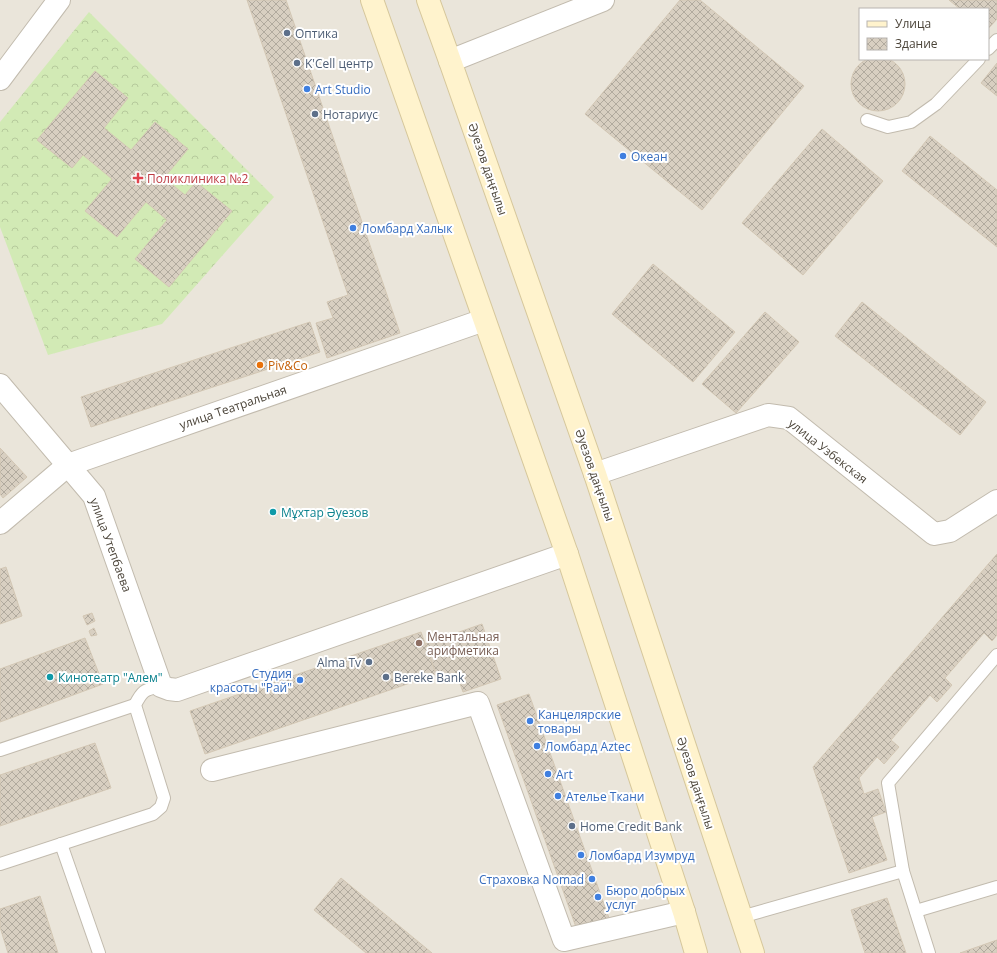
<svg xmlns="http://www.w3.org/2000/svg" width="997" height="953" font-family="'Open Sans',sans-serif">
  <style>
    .residential { fill: #eae5da; fill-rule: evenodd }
    .forest { fill: url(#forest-crowns) }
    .building { fill: url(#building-cross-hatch); stroke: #d3c7b4 }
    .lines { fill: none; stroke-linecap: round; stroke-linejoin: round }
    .lane-casing { stroke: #c2bbae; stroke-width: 14 }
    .street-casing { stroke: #c2bbae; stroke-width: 24 }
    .secondary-casing { stroke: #d6c79b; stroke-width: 24 }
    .lane { stroke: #fff; stroke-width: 12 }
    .street { stroke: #fff; stroke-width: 22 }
    .secondary { stroke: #fff3cd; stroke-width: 22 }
    .service-dot { fill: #5c6f8a; stroke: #fff; stroke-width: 1.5 }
    .shop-dot { fill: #3f7fe0; stroke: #fff; stroke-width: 1.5 }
    .health-dot { fill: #e0444e; stroke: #fff; stroke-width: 1.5 }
    .food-dot { fill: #e8710a; stroke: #fff; stroke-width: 1.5 }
    .culture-dot { fill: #0f9aa8; stroke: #fff; stroke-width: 1.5 }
    .education-dot { fill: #8d6e63; stroke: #fff; stroke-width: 1.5 }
    .labels { text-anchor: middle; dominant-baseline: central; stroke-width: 4; stroke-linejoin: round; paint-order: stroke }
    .service-label { font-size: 12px; fill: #4e5e75; stroke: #fff; text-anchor: start }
    .shop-label { font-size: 12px; fill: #366cbe; stroke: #fff; text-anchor: start }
    .street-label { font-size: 12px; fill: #4b4439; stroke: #fff }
    .health-label { font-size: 12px; fill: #be3a42; stroke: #fff; text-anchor: start }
    .food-label { font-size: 12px; fill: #c56008; stroke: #fff; text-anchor: start }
    .culture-label { font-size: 12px; fill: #0d838f; stroke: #fff; text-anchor: start }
    .education-label { font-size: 12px; fill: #785e54; stroke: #fff; text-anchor: start }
  </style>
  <defs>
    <pattern id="forest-crowns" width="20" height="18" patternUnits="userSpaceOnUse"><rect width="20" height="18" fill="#d2eab5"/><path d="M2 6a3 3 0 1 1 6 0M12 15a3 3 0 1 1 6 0" fill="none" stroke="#b6ca9c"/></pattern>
    <pattern id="building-cross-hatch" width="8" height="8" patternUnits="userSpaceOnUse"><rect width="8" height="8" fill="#d8cfc1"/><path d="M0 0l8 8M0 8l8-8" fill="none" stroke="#b1aa9e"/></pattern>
  </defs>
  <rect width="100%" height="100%" fill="#f6f3ec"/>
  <!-- residential -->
  <path class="residential" d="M0 0H997V953H0ZM860 9H988V59H860Z"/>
  <!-- forest -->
  <path class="forest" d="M89 12 274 197 162 324 48 355 0 227V122Z"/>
  <!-- building -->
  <g class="building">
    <path d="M247 0H286L400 333 327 358 316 323 333 318 327 302 348 295Z"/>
    <path d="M680 0H700L804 86 702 210 585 114Z"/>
    <path d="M949 0H997V19L988 29V9H960Z"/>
    <circle cx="878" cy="84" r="27"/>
    <path d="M997 63V96L981 83Z"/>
    <path d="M95 71 128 98 104 128 131 150 155 122 188 149 164 178 185 195 196 182 232 211 169 287 135 259 167 220 146 202 117 237 85 211 112 179 83 155 72 168 37 140Z"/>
    <path d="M822 129 883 181 803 275 742 223Z"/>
    <path d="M930 136 997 190V247L902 171Z"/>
    <path d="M653 264 735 332 693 382 612 314Z"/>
    <path d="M862 302 986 402 960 435 835 336Z"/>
    <path d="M765 312 799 342 736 413 702 384Z"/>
    <path d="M310 322 320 352 91 427 81 397Z"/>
    <path d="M0 448 27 477 3 498 0 494Z"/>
    <path d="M997 554V635L992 641 984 633 945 678 952 685 937 702 930 695 891 740 899 747 884 764 877 757 859 778 864 794 878 789 886 812 872 817 887 860 849 873 813 767Z"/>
    <path d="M6 567 22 616 0 624V569Z"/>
    <path d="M92 613 95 621 87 625 83 616Z"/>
    <path d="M482 624 501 679 463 692 456 673 437 680 425 644Z"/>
    <path d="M94 628 97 635 91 636 89 631Z"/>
    <path d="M421 632 436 674 205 754 190 711Z"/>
    <path d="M85 638 103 684 0 722V669Z"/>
    <path d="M529 694 609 918 577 930 497 705Z"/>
    <path d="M95 743 111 788 0 826V775Z"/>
    <path d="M341 878 432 953H366L314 910Z"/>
    <path d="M40 896 58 953H8L0 927V909Z"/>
    <path d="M887 898 906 953H865L851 910Z"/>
    <path d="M997 940V953H960Z"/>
  </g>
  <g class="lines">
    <!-- lane casing -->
    <g class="lane-casing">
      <g id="lane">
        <path d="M988 49 997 40"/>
        <path d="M867 120 888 127 911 122 936 104 979 59"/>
        <path d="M0 750 135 705"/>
        <path d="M61 844 99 953"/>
        <path d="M0 864 153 814 161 807 164 798 135 705C143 689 145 690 161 686"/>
        <path d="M916 911 997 887"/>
        <path d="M741 917 903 871"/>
        <path d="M929 953 903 871 888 783 997 655"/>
      </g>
    </g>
    <!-- street casing -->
    <g class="street-casing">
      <g id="street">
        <path d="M450 61 603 0"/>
        <path d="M0 79 59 0"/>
        <path d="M0 385 94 496 161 686 169 689 177 690 567 554"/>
        <path d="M595 474 768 415 789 418 934 534 950 531 997 501"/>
        <path d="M0 523 68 465 484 320"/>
        <path d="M212 770 478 703 564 940 684 912"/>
      </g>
    </g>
    <!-- secondary casing -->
    <g class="secondary-casing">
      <g id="secondary">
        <path d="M372 0 567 554 684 912 696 953"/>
        <path d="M428 0 450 61 595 474 753 953"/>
      </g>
    </g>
    <!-- lane -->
    <use href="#lane" class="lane"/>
    <!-- street -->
    <use href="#street" class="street"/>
    <!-- secondary -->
    <use href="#secondary" class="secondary"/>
  </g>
  <!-- markers -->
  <g class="service-dot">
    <circle cx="287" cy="33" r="4"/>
    <circle cx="297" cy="63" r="4"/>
    <circle cx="315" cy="114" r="4"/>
    <circle cx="369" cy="662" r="4"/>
    <circle cx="386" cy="677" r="4"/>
    <circle cx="572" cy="826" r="4"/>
  </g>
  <g class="shop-dot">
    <circle cx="307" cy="89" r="4"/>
    <circle cx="623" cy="156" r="4"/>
    <circle cx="353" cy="228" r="4"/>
    <circle cx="300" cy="680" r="4"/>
    <circle cx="530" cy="721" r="4"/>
    <circle cx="537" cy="746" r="4"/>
    <circle cx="548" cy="774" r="4"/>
    <circle cx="558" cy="796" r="4"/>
    <circle cx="581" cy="855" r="4"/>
    <circle cx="592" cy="879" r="4"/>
    <circle cx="598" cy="897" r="4"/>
  </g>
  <path class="health-dot" d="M136 172h4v4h4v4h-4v4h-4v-4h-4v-4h4z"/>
  <circle class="food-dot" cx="260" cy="365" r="4"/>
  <g class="culture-dot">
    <circle cx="273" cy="512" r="4"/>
    <circle cx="50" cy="677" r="4"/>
  </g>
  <circle class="education-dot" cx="419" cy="643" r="4"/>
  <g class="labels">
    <!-- service labels -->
    <g class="service-label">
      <text x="295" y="33">Оптика</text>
      <text x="305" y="63">K'Cell центр</text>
      <text x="323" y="114">Нотариус</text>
      <text x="361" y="662" text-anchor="end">Alma Tv</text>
      <text x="394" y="677">Bereke Bank</text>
      <text x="580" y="826">Home Credit Bank</text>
    </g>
    <!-- shop labels -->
    <g class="shop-label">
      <text x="315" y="89">Art Studio</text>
      <text x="631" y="156">Океан</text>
      <text x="361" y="228">Ломбард Халык</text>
      <text x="292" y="673" text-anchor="end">Студия<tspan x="292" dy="14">красоты "Рай"</tspan></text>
      <text x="538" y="714">Канцелярские<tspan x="538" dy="14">товары</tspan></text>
      <text x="545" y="746">Ломбард Aztec</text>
      <text x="556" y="774">Art</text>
      <text x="566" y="796">Ателье Ткани</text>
      <text x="589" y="855">Ломбард Изумруд</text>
      <text x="584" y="879" text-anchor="end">Страховка Nomad</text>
      <text x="606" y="890">Бюро добрых<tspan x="606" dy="14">услуг</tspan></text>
    </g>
    <!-- street labels -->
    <g class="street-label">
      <text transform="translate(488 169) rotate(71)">Әуезов даңғылы</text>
      <text transform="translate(233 407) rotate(-19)">улица Театральная</text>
      <text transform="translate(828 451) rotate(38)">улица Узбекская</text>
      <text transform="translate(595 475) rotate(71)">Әуезов даңғылы</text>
      <text transform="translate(111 545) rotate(70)">улица Утепбаева</text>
      <text transform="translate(696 783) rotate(72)">Әуезов даңғылы</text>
    </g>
    <!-- health labels -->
    <g class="health-label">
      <text x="147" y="178">Поликлиника №2</text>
    </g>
    <!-- food labels -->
    <g class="food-label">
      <text x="268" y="365">Piv&amp;Co</text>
    </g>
    <!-- culture labels -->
    <g class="culture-label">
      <text x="281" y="512">Мұхтар Әуезов</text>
      <text x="58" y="677">Кинотеатр "Алем"</text>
    </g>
    <!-- education labels -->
    <g class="education-label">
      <text x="427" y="636">Ментальная<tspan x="427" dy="14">арифметика</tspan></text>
    </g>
  </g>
  <!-- legend -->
  <rect x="859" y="8" width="130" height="52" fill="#ffffff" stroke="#b7b4b0"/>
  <rect x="867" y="21" width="20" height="6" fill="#fff3cd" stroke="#b7b4b0"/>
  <text x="895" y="28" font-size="12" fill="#4b4439">Улица</text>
  <rect x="867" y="38" width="20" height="12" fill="url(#building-cross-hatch)" stroke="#b7b4b0"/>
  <text x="895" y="48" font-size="12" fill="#4b4439">Здание</text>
</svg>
